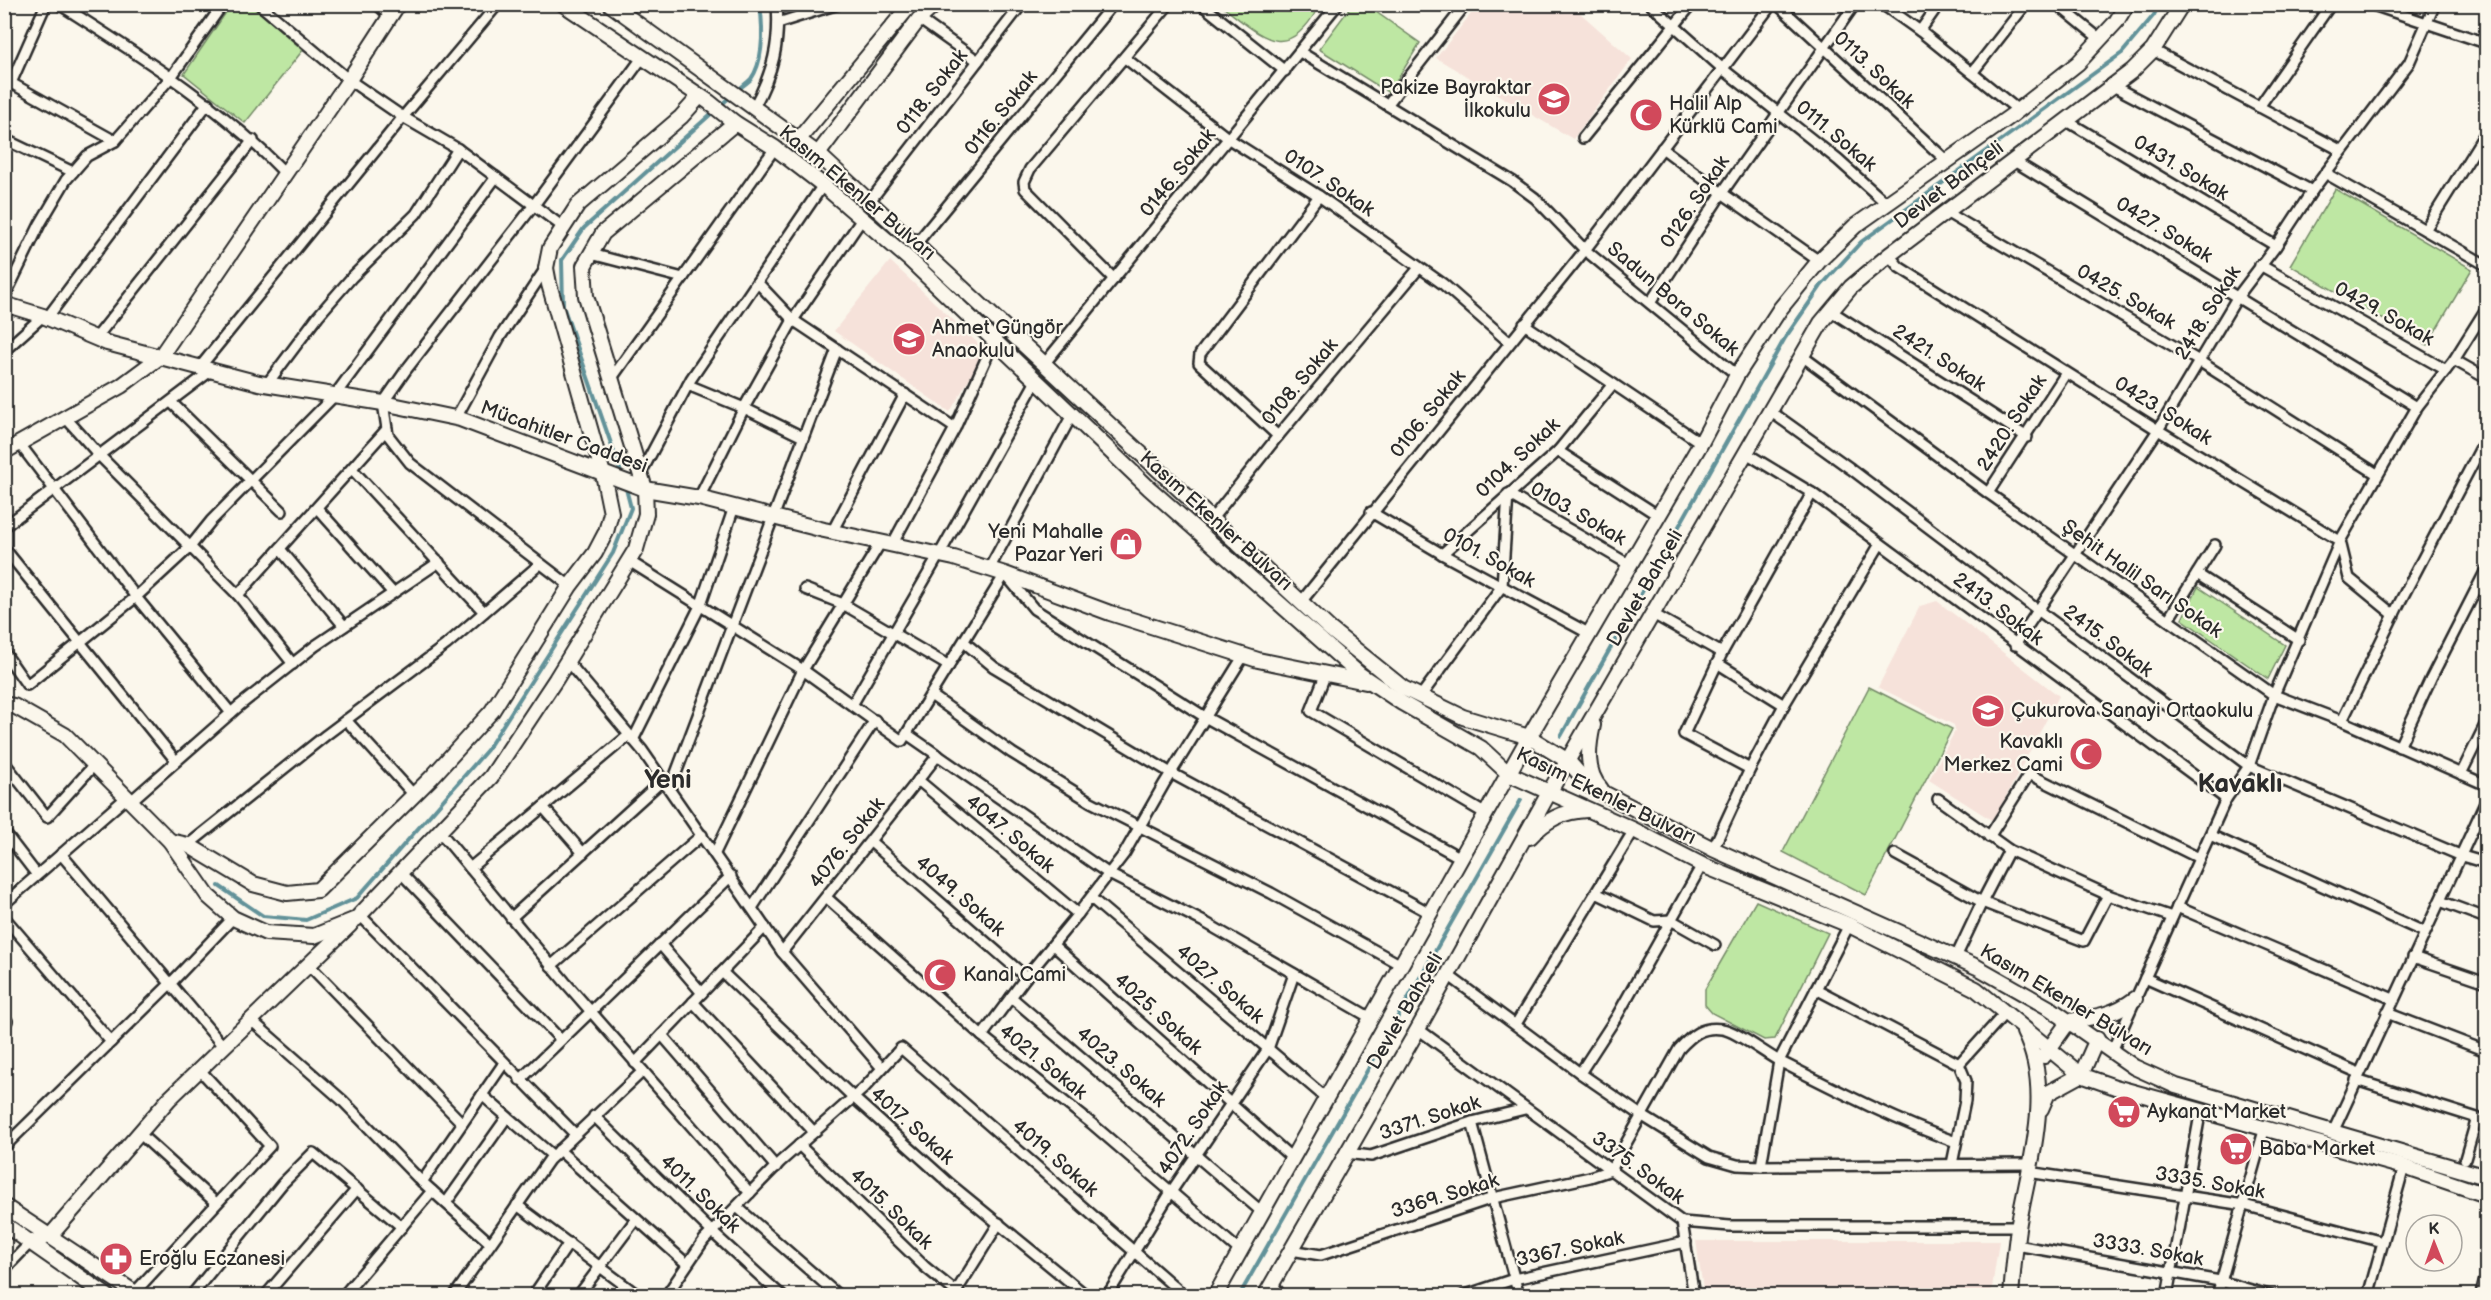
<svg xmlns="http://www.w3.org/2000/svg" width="2491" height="1300" font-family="'Balsamiq Sans',sans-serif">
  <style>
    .built { fill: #f6e2da }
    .green { fill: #bee7a3; stroke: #748967; stroke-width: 1.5 }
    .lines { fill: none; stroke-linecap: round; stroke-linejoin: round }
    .stream { stroke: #629299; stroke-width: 4 }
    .street-casing { stroke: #2b2b2b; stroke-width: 14 }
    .secondary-casing { stroke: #2b2b2b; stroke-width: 18 }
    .street { stroke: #fbf7ec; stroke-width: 9 }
    .secondary { stroke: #fbf7ec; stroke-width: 14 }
    .labels { text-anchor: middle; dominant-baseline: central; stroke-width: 4.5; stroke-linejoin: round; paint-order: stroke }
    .street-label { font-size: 20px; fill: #2b2b2b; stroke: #fbf7ec }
    .poi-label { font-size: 20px; fill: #2b2b2b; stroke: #fbf7ec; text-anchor: start }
    .district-label { font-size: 26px; font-weight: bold; fill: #2b2b2b; stroke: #fbf7ec }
  </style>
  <rect width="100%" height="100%" fill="#fbf7ec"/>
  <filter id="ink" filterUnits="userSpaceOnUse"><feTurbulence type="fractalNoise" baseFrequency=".0167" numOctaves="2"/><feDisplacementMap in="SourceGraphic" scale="12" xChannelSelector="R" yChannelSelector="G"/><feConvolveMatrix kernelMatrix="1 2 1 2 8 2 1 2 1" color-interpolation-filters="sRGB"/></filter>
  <g filter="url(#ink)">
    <!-- built -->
    <g class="built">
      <path d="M1570 4 1632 59 1573 139 1436 58 1478 5Z"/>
      <path d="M890 261 981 346 982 356 950 412 834 331Z"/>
      <path d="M1937 601 2059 696 1993 821 1929 780 1955 731 1954 725 1878 687 1920 606Z"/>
      <path d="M1696 1241H1999L1991 1295 1704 1296Z"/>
    </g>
    <!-- green -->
    <g class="green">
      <path d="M231 5H251L303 50 245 123 184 74Z"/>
      <path d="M1313 5 1318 8C1285 67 1259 33 1220 5Z"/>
      <path d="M1352 5H1366L1420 43 1389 93 1319 49Z"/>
      <path d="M2335 189 2472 269 2427 345 2290 265Z"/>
      <path d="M2198 587 2285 645 2268 679 2182 619Z"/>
      <path d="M1869 687 1952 729 1866 895 1783 852Z"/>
      <path d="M1756 901 1828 933 1775 1039 1764 1040 1712 1013 1705 1005V989Z"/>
    </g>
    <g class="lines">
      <!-- stream -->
      <g class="stream">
        <path d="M737 91C741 87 747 83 751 79 765 59 763 27 760 4"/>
        <path d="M623 478 563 306 562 260 584 228 731 96"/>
        <path d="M1561 736 1785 338 1821 286 1861 242 2122 53 2154 15 2159 4"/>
        <path d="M219 886 263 916 306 920 357 898 487 750 613 553 631 508 625 485"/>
        <path d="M1239 1296 1521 800"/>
      </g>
      <!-- street casing -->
      <g class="street-casing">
        <g id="street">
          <path d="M59 4C140 56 217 103 285 173"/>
          <path d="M259 4 349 80 403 117 458 149 563 227"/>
          <path d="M377 4 391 17"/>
          <path d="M1201 4 1285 71"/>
          <path d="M1650 4 1724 70 1838 160 1887 204"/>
          <path d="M1777 4 1947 161"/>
          <path d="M1882 4 1920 31 2018 110"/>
          <path d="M2057 4 2100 39"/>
          <path d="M2370 4 2486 43"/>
          <path d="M919 19 978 61"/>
          <path d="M778 23 838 4"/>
          <path d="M1920 31 1939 4"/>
          <path d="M2153 50 2342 151"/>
          <path d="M1300 52 1512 181 1535 198 1585 250 1737 375"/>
          <path d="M1125 58 1229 139 1319 196 1443 284 1509 342"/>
          <path d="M1972 73 2026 4"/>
          <path d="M11 83 46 4"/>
          <path d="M2113 86 2312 191"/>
          <path d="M4 93 11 83 115 141"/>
          <path d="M1387 105 1466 4"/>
          <path d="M754 107C773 72 780 44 777 4"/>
          <path d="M2259 107 2331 4"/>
          <path d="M2067 121 2276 246"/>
          <path d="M1583 138 1692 4"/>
          <path d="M4 139 73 172"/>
          <path d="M1662 148 1722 193 1819 261"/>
          <path d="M2014 161 2417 407"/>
          <path d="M2325 173 2486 265"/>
          <path d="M870 201 1022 4"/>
          <path d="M1946 212 2199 361 2377 474"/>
          <path d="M2425 230 2486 132"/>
          <path d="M916 244 1113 4"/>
          <path d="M591 254 683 278"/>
          <path d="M1889 255 1899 267 2158 430 2340 541 2349 578 2394 615"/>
          <path d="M2260 265 2446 370 2454 360 2486 378"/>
          <path d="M1114 279 1025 189 1024 182 1030 169 1169 4"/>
          <path d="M757 282 793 320 955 428"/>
          <path d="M4 298 40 224 66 180 87 156 115 141 172 76 223 4"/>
          <path d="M1650 303 1722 193 1855 4"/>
          <path d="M1831 311 2027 437"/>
          <path d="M47 318 208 103"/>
          <path d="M1524 324 1701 443"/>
          <path d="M96 338 253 140"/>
          <path d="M4 351 43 316"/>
          <path d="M1802 356 1988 493 2274 695 2342 721 2486 785"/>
          <path d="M2454 360 2486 309"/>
          <path d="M1045 363 1338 4"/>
          <path d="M200 367 403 117 498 4"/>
          <path d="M612 378 775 148"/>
          <path d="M267 384 318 316 352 277 416 214 458 149"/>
          <path d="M688 385 744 408 803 437"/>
          <path d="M171 402 282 511"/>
          <path d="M1770 411 1851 469 2039 611 2249 766 2462 856 2486 863"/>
          <path d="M65 417 99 455 238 595 293 664"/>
          <path d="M456 418 500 337 546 268"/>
          <path d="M1278 436 1199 363 1200 354 1319 196"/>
          <path d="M19 443 136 597 231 713"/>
          <path d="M1558 451 1659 516"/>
          <path d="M1746 453 1812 493 2226 799"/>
          <path d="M352 469 484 612"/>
          <path d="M641 473 691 379 823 185"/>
          <path d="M1988 493 2066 373"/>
          <path d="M699 498 744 408 793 320 862 219"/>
          <path d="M317 508 393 593"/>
          <path d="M1371 512 1442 554 1590 634"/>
          <path d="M1211 520 1278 436 1419 268"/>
          <path d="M4 527 212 370"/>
          <path d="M832 532 905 394"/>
          <path d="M892 545 955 428 994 341"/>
          <path d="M4 548 176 761"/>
          <path d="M280 549 344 626"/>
          <path d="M1442 554 1558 451 1613 384"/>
          <path d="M629 561 803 670 902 741 1005 574 1034 609 1205 717 1461 858"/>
          <path d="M989 569 1072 415"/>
          <path d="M2197 574 2299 640"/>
          <path d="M570 586 410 463 388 435 383 403 406 370 534 205 642 58"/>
          <path d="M805 589 843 604 949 666"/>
          <path d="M238 595 387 429"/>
          <path d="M1301 602 1585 250 1772 4"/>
          <path d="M1653 614 1722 653"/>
          <path d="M2168 620 2215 545"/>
          <path d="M964 642 994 667 1171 773 1430 913"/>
          <path d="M2015 645 2158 430 2238 296 2276 246 2312 191 2409 63 2435 4"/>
          <path d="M4 652 27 685 136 597 190 547 211 521 335 395 496 177"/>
          <path d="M567 661 642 750 782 952 882 1068"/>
          <path d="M1717 663 1784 705"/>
          <path d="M1326 673 1311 711 1486 814"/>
          <path d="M931 695 1012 753 1091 802 1271 893 1401 965"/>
          <path d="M1420 697 1502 586 1508 494 1630 565"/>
          <path d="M852 705 939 555 1036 381"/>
          <path d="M346 720 414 795"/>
          <path d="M2342 721 2400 602 2486 438"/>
          <path d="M907 734 1109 874 1206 923 1371 1018"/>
          <path d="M633 740 701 604 734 507"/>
          <path d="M2399 747 2431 678 2486 570"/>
          <path d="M4 762 47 817 95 764"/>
          <path d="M1750 769 1684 734 1722 653 1812 493"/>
          <path d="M2461 774 2486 723"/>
          <path d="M918 780 1078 914"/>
          <path d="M670 789 837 349"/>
          <path d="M1938 799 2009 850 2108 895 2172 917"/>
          <path d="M131 801 239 706 315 646 439 562"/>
          <path d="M543 807 583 853"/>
          <path d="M4 832 37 875"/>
          <path d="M440 832 565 982 750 1193"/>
          <path d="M2210 835 2424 932"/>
          <path d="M1989 837 2029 774 2199 858"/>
          <path d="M871 842 1026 977"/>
          <path d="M188 845 326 735 446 645 540 564"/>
          <path d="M1713 849 1750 769 1784 705 1880 544"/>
          <path d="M715 853 803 670 881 542"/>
          <path d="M61 854 223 1046"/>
          <path d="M1895 854 1982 902 2084 941 2108 895"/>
          <path d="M470 868 629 735"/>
          <path d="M401 873 561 1040"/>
          <path d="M1596 893 1654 921 1671 920 1715 945"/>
          <path d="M827 898 982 1036 1091 1123 1240 1251"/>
          <path d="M1091 898 1326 1098"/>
          <path d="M2440 901 2486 918"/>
          <path d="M4 904 127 797"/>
          <path d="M2177 907 2393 999"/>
          <path d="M752 908 875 720"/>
          <path d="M360 915 575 1134"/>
          <path d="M4 917 111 1042"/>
          <path d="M511 918 663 780"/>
          <path d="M660 944 702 993"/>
          <path d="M1053 945 1292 1158"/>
          <path d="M782 952 938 755"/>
          <path d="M1956 957 1982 902 2009 850"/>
          <path d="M2413 957 2486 982"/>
          <path d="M308 964 462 1123"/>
          <path d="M551 966 702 835"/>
          <path d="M722 972 853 1097 950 1184 1087 1296"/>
          <path d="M1448 975 1580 1073 1641 1115 1709 1157 1737 1165 1761 1166 2029 1164"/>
          <path d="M2145 978 2359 1073"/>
          <path d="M1816 989 1959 1064 1966 1081 1965 1101 1952 1164"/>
          <path d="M1011 997 1262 1212"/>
          <path d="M693 1002 814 1132"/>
          <path d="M2387 1013 2486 1051"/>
          <path d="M251 1020 342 1100 419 1179 490 1243"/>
          <path d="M4 1023 7 1021"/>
          <path d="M1516 1024 1634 830"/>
          <path d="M1418 1029 1682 1222 1730 1226H2018"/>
          <path d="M662 1035 776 1167"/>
          <path d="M982 1036 1026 977 1078 914 1124 854 1164 784 1244 655"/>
          <path d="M2112 1051 2226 799 2249 766 2274 695 2340 541 2417 407 2446 370"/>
          <path d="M635 1063 765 927"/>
          <path d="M1959 1064 2006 1012"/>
          <path d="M1580 1073 1617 1016 1702 865"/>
          <path d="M520 1080 731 876"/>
          <path d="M2356 1080 2477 1118 2465 1159"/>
          <path d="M482 1095 553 1156"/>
          <path d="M594 1116 712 1232 782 1296"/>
          <path d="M1472 1122 1519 1296"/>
          <path d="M2333 1132 2486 801"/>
          <path d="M139 1133 216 1203"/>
          <path d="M799 1145 925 1267 961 1296"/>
          <path d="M4 1147 170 984 233 918"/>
          <path d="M559 1150 687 1264"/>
          <path d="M1346 1153 1371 1156 1472 1122 1525 1109"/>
          <path d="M1761 1166 1779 1061 1849 925"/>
          <path d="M2028 1172 2244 1205 2383 1242"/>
          <path d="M422 1182 504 1063"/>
          <path d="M446 1203 507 1117"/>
          <path d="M517 1205 639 1296"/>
          <path d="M737 1207 839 1296"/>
          <path d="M1682 1222 1694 1296"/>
          <path d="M2016 1245 2220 1281 2272 1296"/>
          <path d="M1291 1250 1321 1255 1493 1198 1590 1177 1611 1170 1679 1049C1692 1035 1702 1026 1722 1029 1735 1030 1767 1055 1781 1062 1838 1091 1896 1121 1956 1142"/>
          <path d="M4 1270 30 1243"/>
          <path d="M1272 1283 1281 1296"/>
          <path d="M135 1292 270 1146 199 1069"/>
          <path d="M954 1295 999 1223"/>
          <path d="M191 1296 282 1184 313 1153 402 1227"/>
          <path d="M265 1296 357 1189"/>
          <path d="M343 1296 432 1191"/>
          <path d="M454 1296 549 1160 643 1071"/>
          <path d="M533 1296 569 1243"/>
          <path d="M578 1296 636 1219"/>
          <path d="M666 1296 704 1240 780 1162 864 1088 901 1048 1185 1296"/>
          <path d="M1107 1296 1171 1192 1268 1049 1294 974"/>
          <path d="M1463 1296 1514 1279 1686 1242"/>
          <path d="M2167 1296 2201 1109"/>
          <path d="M2217 1296 2265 1127"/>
          <path d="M2368 1296 2404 1167"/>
        </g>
      </g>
      <!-- secondary casing -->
      <g class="secondary-casing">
        <g id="secondary">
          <path d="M563 4 709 102 735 123 775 148 823 185 910 260 1149 488 1359 674 1402 703 1481 748 1509 774 1634 830 1702 865 1849 925 1976 989 2081 1075 2115 1087 2404 1167 2486 1195"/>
          <path d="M610 4 818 154 1331 630 1403 688 1463 717 1529 737 1568 761 1590 786 1713 849 1977 967 2051 1009 2134 1067 2176 1086 2486 1177"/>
          <path d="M799 139 911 4"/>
          <path d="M818 154 919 19 936 4"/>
          <path d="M4 304 43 316 107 343 259 383 383 403 460 419 645 489 699 498 824 530 954 558 1005 574 1110 613 1258 660 1366 682"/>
          <path d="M4 452 121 386 160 357 349 80 398 4"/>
          <path d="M4 704 14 706 65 735 170 841 208 896 233 918 266 933 314 936 356 919 491 777 556 679 636 549 646 514 645 489 586 296 584 266 603 233 735 123"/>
          <path d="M1593 725C1588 747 1585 772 1601 789"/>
          <path d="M1530 837C1546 820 1563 811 1587 810"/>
          <path d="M170 841 188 845 253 884 287 893 318 890 431 778 492 711 570 586 595 553 606 532 611 513 603 474 549 284 546 268 550 248 578 205 681 117 699 97"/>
          <path d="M2044 1056 2069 1021C2096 1017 2114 1015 2135 999"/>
          <path d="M2041 1109 2048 1093 2081 1075 2097 1039"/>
          <path d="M4 1206 140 1296"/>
          <path d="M4 1224 107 1296"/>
          <path d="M30 1243 51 1235 169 1099 350 925"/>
          <path d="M1215 1296 1529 737 1701 443 1737 375 1780 309 1819 261 1855 226 2011 116 2078 63 2116 22 2127 4"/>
          <path d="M1265 1296 1418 1029 1550 791 1821 323 1851 287 1889 255 2132 71 2153 50 2182 4"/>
          <path d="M2011 1296C2013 1271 2015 1246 2019 1222 2030 1161 2054 1090 2024 1032"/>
          <path d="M2483 1296 2486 1283"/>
        </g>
      </g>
      <!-- street -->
      <use href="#street" class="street"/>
      <!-- secondary -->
      <use href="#secondary" class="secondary"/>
    </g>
  </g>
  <!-- icons -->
  <defs>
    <g id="school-disc" transform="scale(1.725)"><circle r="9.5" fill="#d1495b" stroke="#fbf7ec"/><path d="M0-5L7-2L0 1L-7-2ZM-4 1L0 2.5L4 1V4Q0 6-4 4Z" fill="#fff"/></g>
    <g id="mosque-disc" transform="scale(1.725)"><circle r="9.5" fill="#d1495b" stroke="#fbf7ec"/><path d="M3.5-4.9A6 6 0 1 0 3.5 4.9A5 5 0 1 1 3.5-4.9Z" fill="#fff"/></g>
    <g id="shop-disc" transform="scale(1.725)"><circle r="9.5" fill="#d1495b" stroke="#fbf7ec"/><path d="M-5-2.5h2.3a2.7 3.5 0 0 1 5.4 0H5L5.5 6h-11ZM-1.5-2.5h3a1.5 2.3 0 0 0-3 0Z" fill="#fff"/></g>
    <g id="supermarket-disc" transform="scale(1.725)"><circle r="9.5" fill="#d1495b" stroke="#fbf7ec"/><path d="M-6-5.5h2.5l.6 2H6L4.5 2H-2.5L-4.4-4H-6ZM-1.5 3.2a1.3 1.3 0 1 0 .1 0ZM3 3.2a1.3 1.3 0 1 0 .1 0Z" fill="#fff"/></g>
    <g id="pharmacy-disc" transform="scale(1.725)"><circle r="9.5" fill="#d1495b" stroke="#fbf7ec"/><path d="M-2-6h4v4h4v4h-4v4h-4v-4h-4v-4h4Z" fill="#fff"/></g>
  </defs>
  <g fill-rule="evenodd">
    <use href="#school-disc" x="1554" y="99"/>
    <use href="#mosque-disc" x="1646" y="115"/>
    <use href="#school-disc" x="909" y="339"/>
    <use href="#shop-disc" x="1126" y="544"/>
    <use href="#school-disc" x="1988" y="711"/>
    <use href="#mosque-disc" x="2086" y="754"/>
    <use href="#mosque-disc" x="940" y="975"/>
    <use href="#supermarket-disc" x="2124" y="1112"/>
    <use href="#supermarket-disc" x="2236" y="1149"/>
    <use href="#pharmacy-disc" x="116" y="1259"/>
  </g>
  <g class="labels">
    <!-- street labels -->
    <g class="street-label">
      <text transform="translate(1874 70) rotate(43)">0113. Sokak</text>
      <text transform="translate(932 92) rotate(-52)">0118. Sokak</text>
      <text transform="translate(1001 113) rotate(-51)">0116. Sokak</text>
      <text transform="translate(1836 136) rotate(40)">0111. Sokak</text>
      <text transform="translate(2181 168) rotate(31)">0431. Sokak</text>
      <text transform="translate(1178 173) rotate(-51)">0146. Sokak</text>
      <text transform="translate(1329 183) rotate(34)">0107. Sokak</text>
      <text transform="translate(1949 185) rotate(-37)">Devlet Bahçeli</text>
      <text transform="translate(857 193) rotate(40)">Kasım Ekenler Bulvarı</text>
      <text transform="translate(1695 202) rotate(-56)">0126. Sokak</text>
      <text transform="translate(2164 230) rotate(31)">0427. Sokak</text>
      <text transform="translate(2126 297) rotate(30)">0425. Sokak</text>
      <text transform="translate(1673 299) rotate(40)">Sadun Bora Sokak</text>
      <text transform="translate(2208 313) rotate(-58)">2418. Sokak</text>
      <text transform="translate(2384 314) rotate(29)">0429. Sokak</text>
      <text transform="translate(1939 358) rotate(33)">2421. Sokak</text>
      <text transform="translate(1300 382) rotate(-50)">0108. Sokak</text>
      <text transform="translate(2163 411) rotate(32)">0423. Sokak</text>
      <text transform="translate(1428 414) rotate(-51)">0106. Sokak</text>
      <text transform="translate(2012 423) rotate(-57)">2420. Sokak</text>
      <text transform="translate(564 437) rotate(20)">Mücahitler Caddesi</text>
      <text transform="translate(1518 458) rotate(-43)">0104. Sokak</text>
      <text transform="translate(1578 514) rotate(30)">0103. Sokak</text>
      <text transform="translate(1216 521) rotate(42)">Kasım Ekenler Bulvarı</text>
      <text transform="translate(1489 558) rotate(29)">0101. Sokak</text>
      <text transform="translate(2142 579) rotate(35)">Şehit Halil Sarı Sokak</text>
      <text transform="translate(1645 588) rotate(-60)">Devlet Bahçeli</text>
      <text transform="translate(1998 609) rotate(37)">2413. Sokak</text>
      <text transform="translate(2108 641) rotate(37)">2415. Sokak</text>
      <text transform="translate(1606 796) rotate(26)">Kasım Ekenler Bulvarı</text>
      <text transform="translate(1010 834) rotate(40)">4047. Sokak</text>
      <text transform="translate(847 843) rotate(-52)">4076. Sokak</text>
      <text transform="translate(960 896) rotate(41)">4049. Sokak</text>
      <text transform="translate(1220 984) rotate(41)">4027. Sokak</text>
      <text transform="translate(2066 1000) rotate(31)">Kasım Ekenler Bulvarı</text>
      <text transform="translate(1405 1011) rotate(-60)">Devlet Bahçeli</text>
      <text transform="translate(1158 1014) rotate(42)">4025. Sokak</text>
      <text transform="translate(1043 1062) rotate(39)">4021. Sokak</text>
      <text transform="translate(1121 1067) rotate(41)">4023. Sokak</text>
      <text transform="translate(1430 1118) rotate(-18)">3371. Sokak</text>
      <text transform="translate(912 1126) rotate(42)">4017. Sokak</text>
      <text transform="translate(1193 1128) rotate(-56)">4072. Sokak</text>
      <text transform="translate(1055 1158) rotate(41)">4019. Sokak</text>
      <text transform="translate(1638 1168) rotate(36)">3375. Sokak</text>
      <text transform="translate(2210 1183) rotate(10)">3335. Sokak</text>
      <text transform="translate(700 1194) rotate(44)">4011. Sokak</text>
      <text transform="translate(1445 1196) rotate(-17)">3369. Sokak</text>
      <text transform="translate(891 1209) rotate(44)">4015. Sokak</text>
      <text transform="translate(1570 1249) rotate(-12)">3367. Sokak</text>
      <text transform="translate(2148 1250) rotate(10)">3333. Sokak</text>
    </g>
    <!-- poi labels -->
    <g class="poi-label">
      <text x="1531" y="88" text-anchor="end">Pakize Bayraktar<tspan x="1531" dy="23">İlkokulu</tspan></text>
      <text x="1669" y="104">Halil Alp<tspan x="1669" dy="23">Kürklü Cami</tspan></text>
      <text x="932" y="328">Ahmet Güngör<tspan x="932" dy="23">Anaokulu</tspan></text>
      <text x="1103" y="532" text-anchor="end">Yeni Mahalle<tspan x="1103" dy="23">Pazar Yeri</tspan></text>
      <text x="2011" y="711">Çukurova Sanayi Ortaokulu</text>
      <text x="2063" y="742" text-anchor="end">Kavaklı<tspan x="2063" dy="23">Merkez Cami</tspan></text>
      <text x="963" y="975">Kanal Cami</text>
      <text x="2147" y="1112">Aykanat Market</text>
      <text x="2259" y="1149">Baba Market</text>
      <text x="139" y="1259">Eroğlu Eczanesi</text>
    </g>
    <!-- district labels -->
    <g class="district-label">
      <text x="668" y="780">Yeni</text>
      <text x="2240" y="784">Kavaklı</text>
    </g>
  </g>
  <!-- margin -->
  <rect width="2491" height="1300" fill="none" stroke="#fbf7ec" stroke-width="24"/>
  <rect x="12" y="12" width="2467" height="1276" fill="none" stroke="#2b2b2b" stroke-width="2" filter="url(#ink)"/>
  <!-- north arrow -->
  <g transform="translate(2434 1243) rotate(359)"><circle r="28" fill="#fbf7ec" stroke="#a8a59f" stroke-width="1.5"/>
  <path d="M0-4.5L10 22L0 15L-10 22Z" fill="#d1495b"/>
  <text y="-9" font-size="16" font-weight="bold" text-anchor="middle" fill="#2b2b2b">K</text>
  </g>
</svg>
